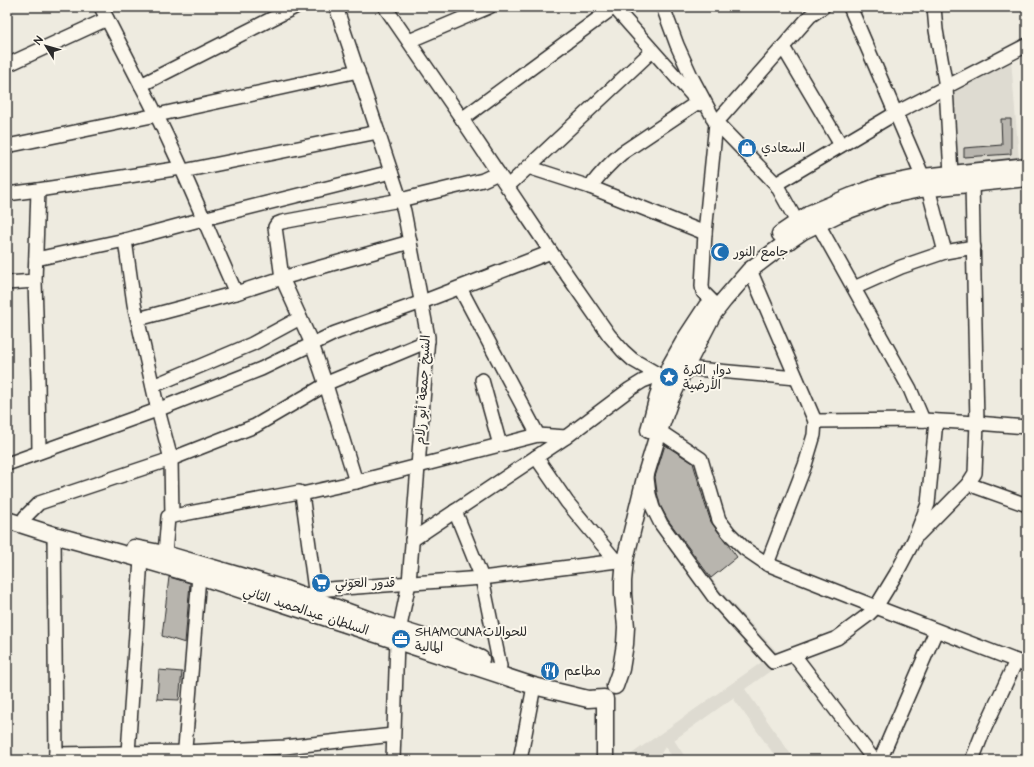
<svg xmlns="http://www.w3.org/2000/svg" width="1034" height="767" font-family="'Architects Daughter','Playpen Sans Arabic',sans-serif">
  <style>
    .built { fill: #dedbd1 }
    .building { fill: #b8b5ae; stroke: #2b2b2b }
    .lines { fill: none; stroke-linecap: round; stroke-linejoin: round }
    .minor-casing { stroke: #2b2b2b; stroke-width: 16 }
    .major-casing { stroke: #2b2b2b; stroke-width: 19 }
    .minor { stroke: #fbf7ec; stroke-width: 13 }
    .major { stroke: #fbf7ec; stroke-width: 16 }
    .labels { text-anchor: middle; dominant-baseline: central; stroke-width: 4; stroke-linejoin: round; paint-order: stroke }
    .poi-label { font-size: 13px; fill: #2b2b2b; stroke: #fbf7ec; text-anchor: start }
    .street-label { font-size: 13px; fill: #2b2b2b; stroke: #fbf7ec }
  </style>
  <rect width="100%" height="100%" fill="#eeebe0"/>
  <filter id="ink" filterUnits="userSpaceOnUse"><feTurbulence type="fractalNoise" baseFrequency=".025" numOctaves="2"/><feDisplacementMap in="SourceGraphic" scale="8" xChannelSelector="R" yChannelSelector="G"/><feConvolveMatrix kernelMatrix="1 2 1 2 8 2 1 2 1" color-interpolation-filters="sRGB"/></filter>
  <g filter="url(#ink)">
    <!-- built -->
    <g class="built">
      <path d="M1011 59 1019 160 955 165 952 92Z"/>
      <path d="M690 550 721 591 779 654 798 648 874 748 863 756 791 662 776 667 745 689 795 760H778L733 698 674 740 687 760H675L665 747 657 760H623L762 662 708 601 677 560Z"/>
    </g>
    <!-- building -->
    <g class="building">
      <path d="M1001 119H1011V154L964 157V148L1002 145Z"/>
      <path d="M665 445 693 463 705 504 711 522 737 557 711 578 668 520 660 505 657 492 655 477Z"/>
      <path d="M169 577 190 583 185 643 162 636Z"/>
      <path d="M159 670 182 672 179 700 157 699Z"/>
    </g>
    <g class="lines">
      <!-- minor casing -->
      <g class="minor-casing">
        <g id="minor">
          <path d="M101 7 141 85 295 7"/>
          <path d="M336 7 370 108 404 211 428 337 409 583 397 641 393 760"/>
          <path d="M385 7 462 119 551 252 609 335 623 351 633 360 659 375"/>
          <path d="M614 7 700 104"/>
          <path d="M663 7 677 45 691 76 716 123 705 233 702 286 703 292 711 300"/>
          <path d="M850 7 923 177"/>
          <path d="M934 7 936 30 946 87 951 174"/>
          <path d="M409 41 489 7"/>
          <path d="M783 47 841 145"/>
          <path d="M7 65 107 19"/>
          <path d="M141 85C177 152 205 224 236 293L282 278 410 242"/>
          <path d="M462 119 614 7"/>
          <path d="M713 119 776 184 797 222"/>
          <path d="M716 123 810 16 823 7"/>
          <path d="M7 146 157 115 358 71"/>
          <path d="M528 167 590 187 705 233"/>
          <path d="M183 171 378 132"/>
          <path d="M776 184 896 113 1027 45"/>
          <path d="M507 187 652 51"/>
          <path d="M590 187C600 174 610 163 622 153L698 102"/>
          <path d="M928 188 945 252"/>
          <path d="M7 194 38 190"/>
          <path d="M818 224 910 389 923 420"/>
          <path d="M125 240 134 304 158 410 171 459 172 516"/>
          <path d="M36 259 125 240 203 219 391 172"/>
          <path d="M750 270 815 421 814 435 805 465 767 564"/>
          <path d="M35 281 38 380 39 452"/>
          <path d="M7 283 35 281 38 190 181 168"/>
          <path d="M460 288 538 435"/>
          <path d="M854 288 901 267 945 252 974 247"/>
          <path d="M138 319 236 293"/>
          <path d="M685 368 796 378"/>
          <path d="M482 380 500 445"/>
          <path d="M153 386 252 344 300 318"/>
          <path d="M815 421 923 420 977 423 1027 427"/>
          <path d="M659 431 701 459 715 507 719 520 729 533 745 549 767 564 876 607 1027 665"/>
          <path d="M536 457 567 502 616 561"/>
          <path d="M7 464 157 410 261 369 335 333 422 302 551 252"/>
          <path d="M647 478 649 494 653 508 661 524 714 597 773 662 837 638 868 615 876 607 896 574 914 540 928 504 936 421"/>
          <path d="M356 482 326 385 312 344 282 278 275 227 277 224 282 222 400 200 483 180 498 173"/>
          <path d="M968 484 1027 505"/>
          <path d="M302 494 356 482 538 435 566 437"/>
          <path d="M455 511 482 578 500 666"/>
          <path d="M25 517 39 503 171 459 255 426 332 381 428 341"/>
          <path d="M54 535 56 760"/>
          <path d="M918 535 968 484 975 473 977 423 972 183"/>
          <path d="M412 540 566 437 630 389 643 381 659 375"/>
          <path d="M165 554 168 517 299 492 302 494 315 590V599"/>
          <path d="M315 590 482 578 625 560"/>
          <path d="M794 655 874 760"/>
          <path d="M128 753 141 559"/>
          <path d="M56 754 184 752 285 747 393 735"/>
          <path d="M184 760 199 576 200 567"/>
          <path d="M520 760 534 686"/>
          <path d="M880 760 936 631"/>
          <path d="M972 760 983 732 1016 661"/>
        </g>
      </g>
      <!-- major casing -->
      <g class="major-casing">
        <g id="major">
          <path d="M780 234 811 213 852 196 882 185 923 177 1027 166"/>
          <path d="M669 368 686 338 707 306"/>
          <path d="M649 430 661 385"/>
          <path d="M7 520 54 535 141 559 199 576 397 641 534 686 588 699 604 698"/>
          <path d="M134 548 165 554 285 589 378 623 452 646 481 659"/>
          <path d="M615 686 621 669 625 644 626 627 623 594V581L625 560 646 474 659 431 670 400 685 368 713 314 724 300 750 270 767 257 790 240 803 231 838 214 886 196 920 189 1027 178"/>
          <path d="M605 760V699"/>
        </g>
      </g>
      <!-- minor -->
      <use href="#minor" class="minor"/>
      <!-- major -->
      <use href="#major" class="major"/>
    </g>
  </g>
  <!-- icons -->
  <defs>
    <g id="shop-disc" transform="scale(1)"><circle r="9.5" fill="#1f6fb2" stroke="#fbf7ec"/><path d="M-5-2.5h2.3a2.7 3.5 0 0 1 5.4 0H5L5.5 6h-11ZM-1.5-2.5h3a1.5 2.3 0 0 0-3 0Z" fill="#fff"/></g>
    <g id="mosque-disc" transform="scale(1)"><circle r="9.5" fill="#1f6fb2" stroke="#fbf7ec"/><path d="M3.5-4.9A6 6 0 1 0 3.5 4.9A5 5 0 1 1 3.5-4.9Z" fill="#fff"/></g>
    <g id="sight-disc" transform="scale(1)"><circle r="9.5" fill="#1f6fb2" stroke="#fbf7ec"/><path d="M0-6L1.8-2.2L6-1.7L2.9 1.2L3.7 5.4L0 3.3L-3.7 5.4L-2.9 1.2L-6-1.7L-1.8-2.2Z" fill="#fff"/></g>
    <g id="supermarket-disc" transform="scale(1)"><circle r="9.5" fill="#1f6fb2" stroke="#fbf7ec"/><path d="M-6-5.5h2.5l.6 2H6L4.5 2H-2.5L-4.4-4H-6ZM-1.5 3.2a1.3 1.3 0 1 0 .1 0ZM3 3.2a1.3 1.3 0 1 0 .1 0Z" fill="#fff"/></g>
    <g id="office-disc" transform="scale(1)"><circle r="9.5" fill="#1f6fb2" stroke="#fbf7ec"/><path d="M-6-3h4V-5.5h4V-3h4V5H-6ZM-1-4.5V-3h2v-1.5ZM-6 0V1H6V0Z" fill="#fff"/></g>
    <g id="restaurant-disc" transform="scale(1)"><circle r="9.5" fill="#1f6fb2" stroke="#fbf7ec"/><path d="M-5-6h1v4h1v-4h1v4h1v-4h1v5L-1.5 .5V6h-2V.5L-5-1ZM5-6V6H3V1.5H1.5Q1.5-4 5-6Z" fill="#fff"/></g>
  </defs>
  <g fill-rule="evenodd">
    <use href="#shop-disc" x="747" y="148"/>
    <use href="#mosque-disc" x="720" y="252"/>
    <use href="#sight-disc" x="669" y="377"/>
    <use href="#supermarket-disc" x="321" y="583"/>
    <use href="#office-disc" x="401" y="639"/>
    <use href="#restaurant-disc" x="550" y="671"/>
  </g>
  <g class="labels">
    <!-- poi labels -->
    <g class="poi-label">
      <text x="761" y="148">السعادي</text>
      <text x="734" y="252">جامع النور</text>
      <text x="683" y="370">دوار الكرة<tspan x="683" dy="15">الأرضية</tspan></text>
      <text x="335" y="583">قدور العوني</text>
      <text x="415" y="632">SHAMOUNAللحوالات<tspan x="415" dy="15">المالية</tspan></text>
      <text x="564" y="671">مطاعم</text>
    </g>
    <!-- street labels -->
    <g class="street-label">
      <text transform="translate(423 390) rotate(-87)">الشيخ جمعة أبو زلام</text>
      <text transform="translate(306 611) rotate(18)">السلطان عبدالحميد الثاني</text>
    </g>
  </g>
  <!-- margin -->
  <rect width="1034" height="767" fill="none" stroke="#fbf7ec" stroke-width="24"/>
  <rect x="12" y="12" width="1010" height="743" fill="none" stroke="#2b2b2b" stroke-width="1.5" filter="url(#ink)"/>
  <!-- north arrow -->
  <g transform="translate(46 46) rotate(307)" stroke="#fbf7ec" stroke-width="3" paint-order="stroke">
  <path d="M0-3L7 15L0 10L-7 15Z" fill="#2b2b2b"/>
  <text y="-6" font-size="11" font-weight="bold" text-anchor="middle" fill="#2b2b2b">N</text>
  </g>
</svg>
